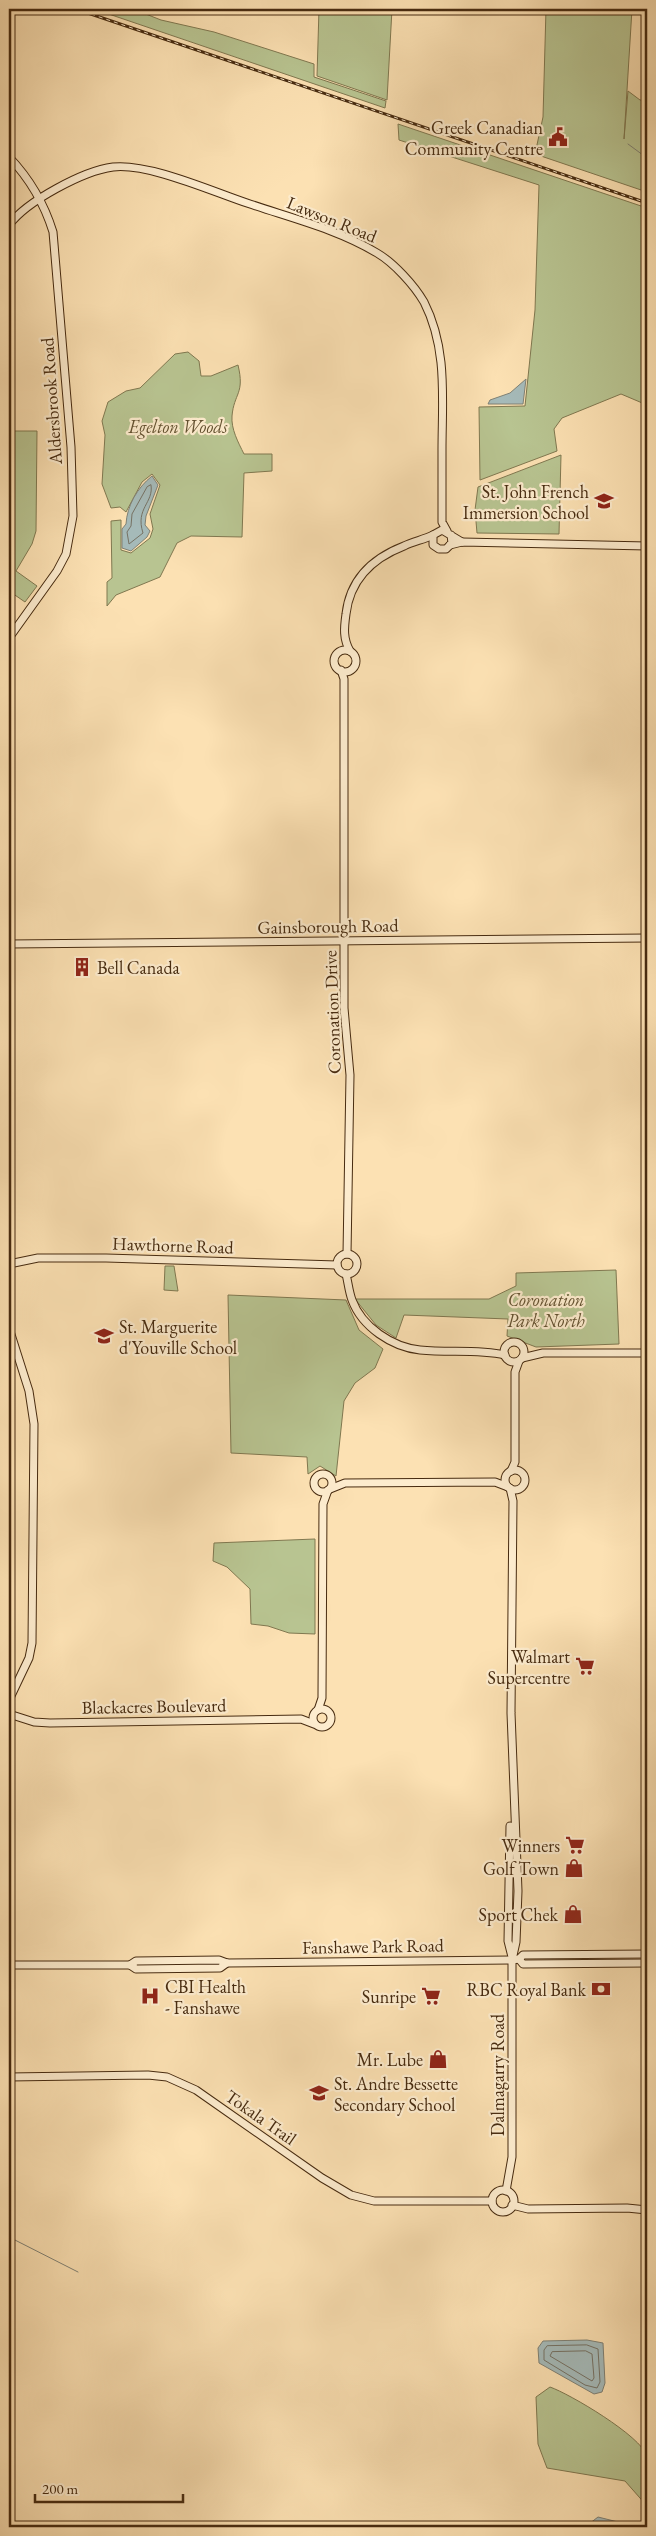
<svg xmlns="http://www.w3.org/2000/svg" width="656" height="2536" font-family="'EB Garamond',serif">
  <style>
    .green { fill: #b8c491; stroke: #807850 }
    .water { fill: #a5bab9; stroke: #7f8175 }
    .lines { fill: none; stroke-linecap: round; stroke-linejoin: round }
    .shore { stroke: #767264; stroke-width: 1 }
    .stream { stroke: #7f8175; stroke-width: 1 }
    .secondary-casing { stroke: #472b10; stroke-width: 9 }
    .secondary { stroke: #fdecce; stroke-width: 7 }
    .rail-casing { stroke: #472b10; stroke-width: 3 }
    .rail { stroke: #fdecce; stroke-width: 1; stroke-dasharray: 4; stroke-linecap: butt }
    .labels { text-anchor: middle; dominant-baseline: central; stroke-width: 4.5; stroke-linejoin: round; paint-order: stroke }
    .poi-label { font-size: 18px; fill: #472b10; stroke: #fdecce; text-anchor: end }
    .street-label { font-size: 18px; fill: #472b10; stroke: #fdecce }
    .park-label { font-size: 18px; font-style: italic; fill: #635130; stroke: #fdecce }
  </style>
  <rect width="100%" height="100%" fill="#fce1b3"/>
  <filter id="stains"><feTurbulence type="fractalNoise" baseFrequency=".004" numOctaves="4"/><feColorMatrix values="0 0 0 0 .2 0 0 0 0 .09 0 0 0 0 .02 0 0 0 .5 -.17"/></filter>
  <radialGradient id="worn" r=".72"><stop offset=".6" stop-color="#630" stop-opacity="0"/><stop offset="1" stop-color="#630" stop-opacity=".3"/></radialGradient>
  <!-- green -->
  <g class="green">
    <path d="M94 9H133L161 20 214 32 314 64V77L386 101 385 108Z"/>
    <path d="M319 9H392L387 100 317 76Z"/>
    <path d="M546 9H632L624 139 628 91 640 100H647V192L535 154 543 117Z"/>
    <path d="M398 124 647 208V405L621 394 562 418 554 429 557 451 480 480 479 407 525 406 535 310 539 185 399 140Z"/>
    <path d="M188 352 199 361 201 376H211L238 365C245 394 234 393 232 416 231 429 238 442 244 454H272V471L244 473 242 537 191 536 177 543 160 577 116 595 107 606V582L112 578 111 521 121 520V550L131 553 150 538 153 529 150 514 160 485 152 474 142 482 126 512 120 507 111 508 102 484 105 435 102 421 108 402 126 391 140 388 175 354Z"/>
    <path d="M9 431H37L36 531 32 544 16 571 37 586 25 602 9 591Z"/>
    <path d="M561 455 559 534 477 533 475 510 478 487Z"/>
    <path d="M165 1266H174L178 1291 164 1290Z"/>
    <path d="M616 1270 619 1344 536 1347 507 1336 508 1319 404 1315 396 1338 376 1325 355 1299H489L516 1286V1273Z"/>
    <path d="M228 1295 346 1300 359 1330 383 1349 375 1368 355 1383 344 1401 336 1476 320 1466 308 1474 307 1457 231 1453Z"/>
    <path d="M315 1539V1634L289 1633 268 1626 251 1624 250 1589 227 1567 213 1561 214 1543Z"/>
    <path d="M550 2387C570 2394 641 2436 647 2456 650 2464 647 2496 647 2506L625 2481 547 2468 538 2444 536 2397Z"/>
  </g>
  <!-- water -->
  <g class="water">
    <path d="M526 379 523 404H488L490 400 510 393Z"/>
    <path d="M152 476 158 485 146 516 145 525 150 531 147 537 131 551 122 548V529L126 524C127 506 137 488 152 476Z"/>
    <path d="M587 2340 603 2343 605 2383 602 2392 594 2394 539 2363 538 2348 543 2341Z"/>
    <path d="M598 2517 638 2527H585Z"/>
  </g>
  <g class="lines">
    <!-- shore -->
    <g class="shore">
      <path d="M151 485C154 503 135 508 143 533L129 544 127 532 131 526 132 514 147 487Z"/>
      <path d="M587 2345 598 2349 600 2382 597 2388 585 2385 544 2360V2350L547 2346Z"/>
      <path d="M586 2351 592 2354 594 2378 592 2381 550 2356 552 2352Z"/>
    </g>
    <!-- stream -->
    <g class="stream">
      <path d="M628 144 647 158"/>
      <path d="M9 2237 78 2272"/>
    </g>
    <!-- secondary casing -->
    <g class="secondary-casing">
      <g id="secondary">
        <path d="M9 157C30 179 44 203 53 232L71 447 73 516 66 554 57 571 9 638"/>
        <path d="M9 225C27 201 83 171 113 167 149 163 211 191 247 203 291 218 337 229 377 253 394 263 414 285 424 302 448 349 442 400 442 450 442 474 442 498 442 522L447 531"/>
        <path d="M451 535 452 543 446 549H439L433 545V535L442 530 462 542"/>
        <path d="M450 545 462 542 647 546"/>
        <circle cx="345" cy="661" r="11"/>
        <path d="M350 651C343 639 344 628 346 614 350 579 373 558 404 546 414 541 423 540 433 535"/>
        <path d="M341 670 344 679V1008L350 1075 347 1254"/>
        <path d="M9 944 647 938"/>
        <circle cx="347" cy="1264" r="10"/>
        <path d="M9 1264 38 1258H106L337 1265"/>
        <path d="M346 1274C348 1282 349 1292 352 1300 362 1327 392 1347 420 1350 449 1353 477 1349 505 1355"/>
        <path d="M9 1328 29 1391 34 1424 32 1643 29 1658 9 1700"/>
        <circle cx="514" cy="1352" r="10"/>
        <path d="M522 1358 543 1353H647"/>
        <circle cx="515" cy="1480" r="10"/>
        <path d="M511 1471 515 1462V1372L519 1361"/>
        <circle cx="323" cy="1483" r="9"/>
        <path d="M330 1489 345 1483 495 1482 508 1487"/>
        <circle cx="322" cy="1718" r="9"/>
        <path d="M318 1710 322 1698 323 1504 328 1490"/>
        <path d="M9 1714 34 1722 50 1723 301 1719 314 1724"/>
        <path d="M510 1826 508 1941 512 1957"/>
        <path d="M519 1959 523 1964 647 1963"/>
        <path d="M9 1965H130L136 1969 220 1968 227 1963"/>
        <path d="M130 1965 136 1961 219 1960 227 1963 512 1960 519 1959 523 1955 647 1954"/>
        <path d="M9 2077 148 2075 167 2077 196 2090 322 2178 351 2195 374 2201H492"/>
        <circle cx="503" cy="2201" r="11"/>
        <path d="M506 2191 512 2157V1960L516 1942 518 1891 511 1713 513 1501 510 1488"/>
        <path d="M512 2205 528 2209 627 2208 647 2210"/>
      </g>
    </g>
    <!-- secondary -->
    <use href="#secondary" class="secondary"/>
    <!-- rail casing -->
    <g class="rail-casing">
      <path id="rail" d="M76 9 647 203"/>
    </g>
    <!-- rail -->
    <use href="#rail" class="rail"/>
  </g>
  <!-- icons -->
  <defs>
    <g id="civic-bare" transform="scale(1.5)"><path d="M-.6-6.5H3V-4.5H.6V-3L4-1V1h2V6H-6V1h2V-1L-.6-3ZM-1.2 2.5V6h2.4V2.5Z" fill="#8f2418" stroke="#fdecce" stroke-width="2.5" paint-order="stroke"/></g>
    <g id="school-bare" transform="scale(1.5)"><path d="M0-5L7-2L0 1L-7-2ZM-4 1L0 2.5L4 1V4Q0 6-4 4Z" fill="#8f2418" stroke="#fdecce" stroke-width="2.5" paint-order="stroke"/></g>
    <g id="building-bare" transform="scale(1.5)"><path d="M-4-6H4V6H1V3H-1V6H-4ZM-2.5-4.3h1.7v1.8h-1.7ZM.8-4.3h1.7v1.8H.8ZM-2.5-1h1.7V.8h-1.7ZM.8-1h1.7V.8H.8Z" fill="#8f2418" stroke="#fdecce" stroke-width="2.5" paint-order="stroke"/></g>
    <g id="supermarket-bare" transform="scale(1.5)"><path d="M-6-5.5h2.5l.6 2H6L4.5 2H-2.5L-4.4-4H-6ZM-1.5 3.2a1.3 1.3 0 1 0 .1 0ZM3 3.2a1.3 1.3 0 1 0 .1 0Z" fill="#8f2418" stroke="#fdecce" stroke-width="2.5" paint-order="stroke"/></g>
    <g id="shop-bare" transform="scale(1.5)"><path d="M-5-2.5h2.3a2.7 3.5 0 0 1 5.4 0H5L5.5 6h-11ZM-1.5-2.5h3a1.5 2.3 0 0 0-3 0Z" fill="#8f2418" stroke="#fdecce" stroke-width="2.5" paint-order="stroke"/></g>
    <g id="bank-bare" transform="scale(1.5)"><path d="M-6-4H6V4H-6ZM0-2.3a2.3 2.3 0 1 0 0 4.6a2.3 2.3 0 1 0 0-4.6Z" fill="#8f2418" stroke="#fdecce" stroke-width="2.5" paint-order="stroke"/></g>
    <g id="hospital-bare" transform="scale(1.5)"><path d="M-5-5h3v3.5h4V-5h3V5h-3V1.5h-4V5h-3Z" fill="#8f2418" stroke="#fdecce" stroke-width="2.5" paint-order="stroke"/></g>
  </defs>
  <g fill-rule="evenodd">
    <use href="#civic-bare" x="558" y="137"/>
    <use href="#school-bare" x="604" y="501"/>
    <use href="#building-bare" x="82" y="967"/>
    <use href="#school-bare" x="104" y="1336"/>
    <use href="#supermarket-bare" x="585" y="1666"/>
    <use href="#supermarket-bare" x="575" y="1845"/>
    <use href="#shop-bare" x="574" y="1868"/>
    <use href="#shop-bare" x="573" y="1914"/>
    <use href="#bank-bare" x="601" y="1989"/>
    <use href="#hospital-bare" x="150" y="1996"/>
    <use href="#supermarket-bare" x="431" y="1996"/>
    <use href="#shop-bare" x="438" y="2059"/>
    <use href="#school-bare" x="319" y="2093"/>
  </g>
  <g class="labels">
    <!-- poi labels -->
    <g class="poi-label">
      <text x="543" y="127">Greek Canadian<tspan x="543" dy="21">Community Centre</tspan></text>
      <text x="589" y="491">St. John French<tspan x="589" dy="21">Immersion School</tspan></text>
      <text x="97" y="967" text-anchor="start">Bell Canada</text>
      <text x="119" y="1326" text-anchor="start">St. Marguerite<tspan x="119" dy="21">d'Youville School</tspan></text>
      <text x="570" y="1656">Walmart<tspan x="570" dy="21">Supercentre</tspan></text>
      <text x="560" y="1845">Winners</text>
      <text x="559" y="1868">Golf Town</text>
      <text x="558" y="1914">Sport Chek</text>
      <text x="165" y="1986" text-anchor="start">CBI Health<tspan x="165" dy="21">- Fanshawe</tspan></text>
      <text x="586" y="1989">RBC Royal Bank</text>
      <text x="416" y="1996">Sunripe</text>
      <text x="423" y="2059">Mr. Lube</text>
      <text x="334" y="2083" text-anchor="start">St. Andre Bessette<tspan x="334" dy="21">Secondary School</tspan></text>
    </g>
    <!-- street labels -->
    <g class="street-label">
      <text transform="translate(332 219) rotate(22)">Lawson Road</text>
      <text transform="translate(51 401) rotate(-94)">Aldersbrook Road</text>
      <text transform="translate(328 926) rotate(-1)">Gainsborough Road</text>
      <text transform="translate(332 1012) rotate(-92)">Coronation Drive</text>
      <text transform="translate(173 1245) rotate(2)">Hawthorne Road</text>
      <text transform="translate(154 1706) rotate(-1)">Blackacres Boulevard</text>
      <text transform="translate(373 1946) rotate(-1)">Fanshawe Park Road</text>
      <text transform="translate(497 2075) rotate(-90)">Dalmagarry Road</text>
      <text transform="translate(261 2117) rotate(35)">Tokala Trail</text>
    </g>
    <!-- park labels -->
    <g class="park-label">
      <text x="178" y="426">Egelton Woods</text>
      <text x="546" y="1299">Coronation<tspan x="546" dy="21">Park North</tspan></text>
    </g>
  </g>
  <!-- margin -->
  <rect width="656" height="2536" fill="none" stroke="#fce1b3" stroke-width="30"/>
  <rect x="10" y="10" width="636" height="2516" fill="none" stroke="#472b10" stroke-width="2.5"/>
  <rect x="15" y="15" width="626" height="2506" fill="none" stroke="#472b10"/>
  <!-- scale -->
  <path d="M35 2494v8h148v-8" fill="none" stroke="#472b10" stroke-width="2.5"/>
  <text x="42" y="2494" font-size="15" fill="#472b10" stroke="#fdecce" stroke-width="4" paint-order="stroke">200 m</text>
  <rect width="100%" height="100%" filter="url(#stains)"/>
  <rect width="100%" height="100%" fill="url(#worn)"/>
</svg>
